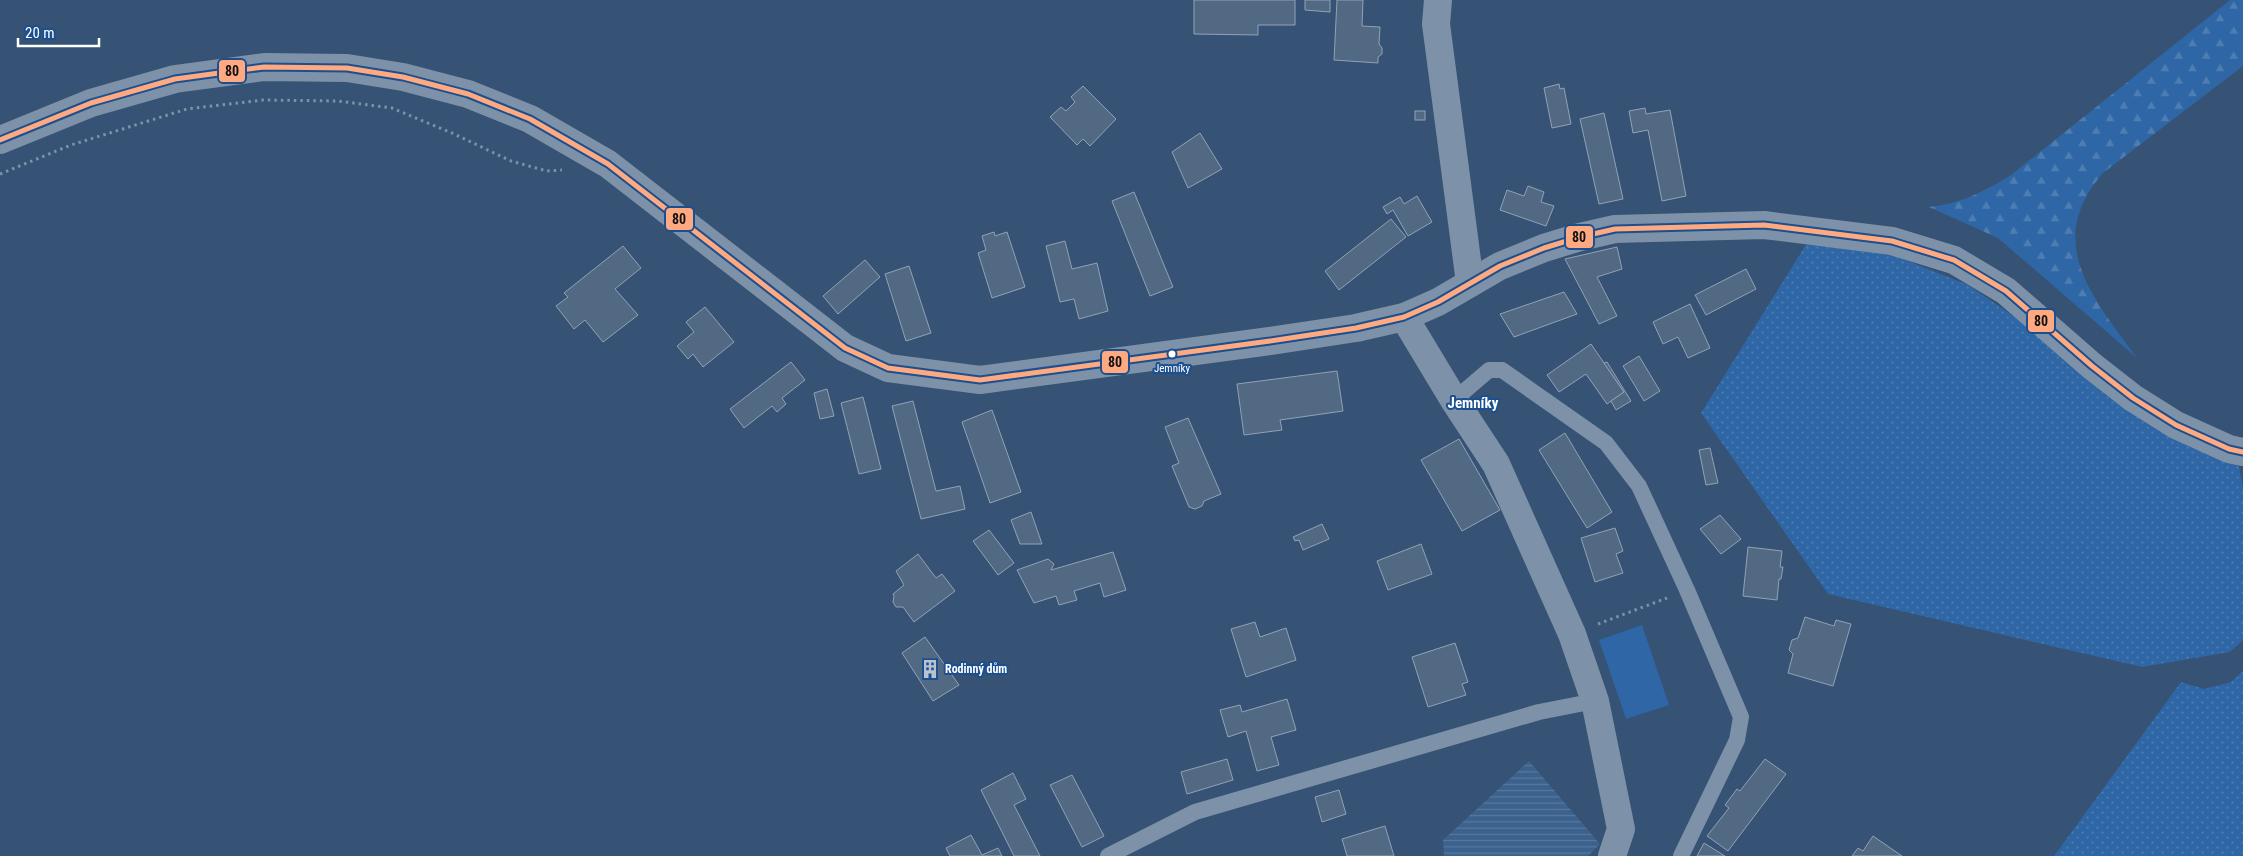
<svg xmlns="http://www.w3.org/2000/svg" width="2243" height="856" font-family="'Roboto Condensed',sans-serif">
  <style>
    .grass { fill: url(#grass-dots) }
    .forest { fill: url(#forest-firs) }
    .garden { fill: #2f66a5 }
    .water { fill: url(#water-rules) }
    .building { fill: #526984; stroke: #92a2b6 }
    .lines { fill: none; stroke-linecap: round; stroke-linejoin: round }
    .path { stroke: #7d92a8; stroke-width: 3; stroke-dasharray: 2.5 4; stroke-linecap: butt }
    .service { stroke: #7d92a8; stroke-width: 16 }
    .minor { stroke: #7d92a8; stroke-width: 28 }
    .tertiary { stroke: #7d92a8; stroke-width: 28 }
    .bus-1-casing { stroke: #1b4f8f; stroke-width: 9 }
    .bus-1 { stroke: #ffa980; stroke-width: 5 }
    .bus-dot { fill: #fff; stroke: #1b4f8f; stroke-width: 2 }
    .labels { text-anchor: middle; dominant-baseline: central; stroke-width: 4; stroke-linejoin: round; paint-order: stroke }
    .bus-label { font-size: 11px; fill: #fff; stroke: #1b4f8f }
    .poi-label { font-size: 12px; font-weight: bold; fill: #fff; stroke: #1b4f8f; text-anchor: start }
    .quarter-label { font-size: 15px; font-weight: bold; fill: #fff; stroke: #1b4f8f }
    .line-badge { stroke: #1b4f8f; stroke-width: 2 }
    .pale-badge-label { font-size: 14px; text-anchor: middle; font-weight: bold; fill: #111 }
  </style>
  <defs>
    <pattern id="grass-dots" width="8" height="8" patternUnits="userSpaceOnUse" patternTransform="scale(1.25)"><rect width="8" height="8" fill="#2f66a5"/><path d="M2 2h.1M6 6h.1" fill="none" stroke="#4e7db2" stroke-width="1.8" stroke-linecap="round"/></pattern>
    <pattern id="forest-firs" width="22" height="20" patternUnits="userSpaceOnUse" patternTransform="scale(1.25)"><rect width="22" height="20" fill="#2f66a5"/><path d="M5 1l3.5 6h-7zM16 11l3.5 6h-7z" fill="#4e7db2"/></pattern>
    <pattern id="water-rules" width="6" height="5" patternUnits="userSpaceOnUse" patternTransform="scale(1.25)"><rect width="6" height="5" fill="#3b618d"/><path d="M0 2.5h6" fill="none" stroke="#58799e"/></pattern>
  </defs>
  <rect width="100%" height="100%" fill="#365274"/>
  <!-- grass -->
  <g class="grass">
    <path d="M1807 243 1895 256 1968 285 2019 320 2107 396 2178 439 2239 466 2243 489V640L2230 652 2142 667 1828 594 1701 413Z"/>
    <path d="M2243 671V856H2054L2181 682 2204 689 2231 682Z"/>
  </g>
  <!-- forest -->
  <path class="forest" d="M2230 0H2243V66L2103 173C2043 242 2093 298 2137 358L1998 238 1929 207C1960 204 1985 191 2011 175Z"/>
  <!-- garden -->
  <path class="garden" d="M1642 625 1669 705 1626 719 1599 640Z"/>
  <!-- water -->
  <path class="water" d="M1529 761 1600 844 1588 856H1444L1443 840Z"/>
  <!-- building -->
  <g class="building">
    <path d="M1194 0H1295V25H1258V35L1194 34Z"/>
    <path d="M1305 0H1330V12L1305 10Z"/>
    <path d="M1337 0H1363L1362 26 1380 27 1379 44 1382 48V54L1378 57V63L1334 60Z"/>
    <path d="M1559 84 1560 89 1564 88 1571 124 1552 128 1544 88Z"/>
    <path d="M1083 86 1116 119 1090 146 1083 139 1077 145 1050 117 1061 107 1066 111 1075 102 1071 97Z"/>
    <path d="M1645 108 1646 114 1670 110 1686 196 1662 201 1648 130 1633 133 1629 111Z"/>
    <rect x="1415" y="111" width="10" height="9"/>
    <path d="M1604 113 1623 199 1599 204 1580 119Z"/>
    <path d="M1200 133 1222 169 1188 188 1172 152Z"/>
    <path d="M1528 186 1544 192 1541 202 1554 206 1546 226 1500 210 1507 190 1524 196Z"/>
    <path d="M1134 192 1173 287 1150 296 1112 201Z"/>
    <path d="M1417 196 1432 222 1408 236 1393 210 1387 214 1383 207 1400 197 1404 204Z"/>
    <path d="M1391 219 1406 237 1339 290 1325 271Z"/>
    <path d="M994 232 995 236 1007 232 1025 287 992 298 978 253 986 250 982 236Z"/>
    <path d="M1065 241 1072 269 1097 263 1108 311 1079 319 1074 299 1060 302 1046 246Z"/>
    <path d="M623 246 641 268 615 289 638 315 603 342 585 320 574 329 556 306 568 297 564 293Z"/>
    <path d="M1617 247 1622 269 1597 277 1617 316 1599 324 1565 259Z"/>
    <path d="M865 260 880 277 838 314 823 296Z"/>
    <path d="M909 266 931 333 906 341 885 274Z"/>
    <path d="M1746 269 1756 289 1706 315 1695 295Z"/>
    <path d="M1564 292 1577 314 1514 337 1500 314Z"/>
    <path d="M1690 304 1710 348 1688 358 1678 337 1663 344 1653 322Z"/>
    <path d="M705 307 734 342 703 367 693 354 688 359 677 346 694 332 686 322Z"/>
    <path d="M1591 344 1624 392 1607 404 1586 374 1559 392 1547 375Z"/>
    <path d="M1639 356 1660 391 1644 401 1623 366Z"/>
    <path d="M791 362 805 380 782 398 786 404 777 412 772 406 744 428 730 409Z"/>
    <path d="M1607 362 1631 401 1616 410 1611 401 1624 392 1604 363Z"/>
    <path d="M1337 371 1343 411 1280 420 1282 430 1244 435 1237 384Z"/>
    <path d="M827 389 834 416 820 419 814 393Z"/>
    <path d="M863 397 881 469 859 474 841 403Z"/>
    <path d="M913 401 936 491 960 486 965 509 921 519 892 406Z"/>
    <path d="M992 410 1021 492 990 503 962 422Z"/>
    <path d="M1188 418 1221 494 1204 501 1202 506 1195 509 1189 507 1172 466 1179 463 1165 427Z"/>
    <path d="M1565 433 1612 512 1587 528 1539 450Z"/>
    <path d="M1459 439 1500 510 1462 531 1421 460Z"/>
    <path d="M1710 448 1718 483 1706 485 1699 450Z"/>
    <path d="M1031 512 1042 544H1020L1011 520Z"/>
    <path d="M1720 515 1741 539 1721 554 1700 529Z"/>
    <path d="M1322 524 1329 539 1303 550 1299 540 1295 541 1293 537Z"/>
    <path d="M1615 528 1623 551 1616 554 1623 573 1595 582 1581 538Z"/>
    <path d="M989 530 1014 563 998 575 973 541Z"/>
    <path d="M1421 544 1432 574 1388 590 1377 561Z"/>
    <path d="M1748 547 1782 551 1780 567H1783L1781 579H1779L1777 600 1743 596Z"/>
    <path d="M1113 552 1126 590 1104 597 1100 583 1074 591 1077 600 1059 605 1056 596 1034 603 1017 570 1048 559 1054 564 1051 570Z"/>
    <path d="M918 554 936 578 942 574 955 591 914 622 903 607H896L893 602 894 596 893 594 904 585 896 571Z"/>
    <path d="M1805 617 1834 626 1836 620 1851 624 1833 686 1788 673 1793 654 1789 650 1792 640 1798 638Z"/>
    <path d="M1255 622 1260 637 1286 628 1296 660 1246 677 1231 629Z"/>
    <path d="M925 637 959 685 933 701 902 653Z"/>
    <path d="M1455 643 1468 682 1462 684 1466 695 1428 707 1412 657Z"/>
    <path d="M1287 699 1296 730 1271 737 1279 765 1257 771 1246 731 1228 737 1220 710 1240 705 1242 712Z"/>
    <path d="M1227 759 1233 780 1187 794 1181 772Z"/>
    <path d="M1765 759 1786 774 1728 851 1707 836 1729 808 1725 805 1737 789 1740 791Z"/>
    <path d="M1013 773 1026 799 1014 805 1040 856H1014L981 790Z"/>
    <path d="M1072 775 1104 836 1082 847 1050 785Z"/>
    <path d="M1339 790 1346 814 1322 822 1315 797Z"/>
    <path d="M1385 826 1394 856H1347L1342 839Z"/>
    <path d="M971 835 982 855 998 848 1002 856H950L946 848Z"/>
    <path d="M1873 836 1902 856H1852L1858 848 1863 851Z"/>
    <path d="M1704 843 1725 856H1697Z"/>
  </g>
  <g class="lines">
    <!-- path -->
    <g class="path">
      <path d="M0 174 71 145 187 109 263 100 338 101 392 108 452 133 511 161 547 171 562 170"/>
      <path d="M1598 624 1667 598"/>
    </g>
    <!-- service -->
    <g class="service">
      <path d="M1454 400 1489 370H1502L1606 443 1639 486 1687 590 1741 717 1737 740 1681 856"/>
      <path d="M1108 856 1195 812 1539 712 1595 701"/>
    </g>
    <!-- minor -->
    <g class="minor">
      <path d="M1438 0 1436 24 1470 283"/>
      <path d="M1404 317 1454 400 1496 464 1572 634 1595 701 1621 829 1612 856"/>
    </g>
    <!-- tertiary -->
    <path class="tertiary" d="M0 140 91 103 175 79 264 67 347 68 403 77 468 94 530 119 608 164 845 348 888 368 980 380 1270 341 1356 328 1404 317 1438 302 1500 266 1544 248 1580 237 1615 229 1764 225 1892 241 1954 260 2006 291 2092 366 2133 398 2176 425 2229 449 2243 452"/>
    <!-- bus-1 casing -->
    <g class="bus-1-casing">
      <path id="bus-1" d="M0 140 91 103 175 79 264 67 347 68 403 77 468 94 530 119 608 164 845 348 888 368 980 380 1270 341 1356 328 1404 317 1438 302 1500 266 1544 248 1580 237 1615 229 1764 225 1892 241 1954 260 2006 291 2092 366 2133 398 2176 425 2229 449 2243 452"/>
    </g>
    <!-- bus-1 -->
    <use href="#bus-1" class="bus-1"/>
  </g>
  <!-- icons -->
  <defs>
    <g id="building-bare" transform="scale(1.5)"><path d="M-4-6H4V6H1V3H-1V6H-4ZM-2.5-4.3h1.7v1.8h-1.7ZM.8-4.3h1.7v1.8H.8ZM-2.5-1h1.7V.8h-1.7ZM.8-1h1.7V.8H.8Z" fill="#b9c2ce" stroke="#1b4f8f" stroke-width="2.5" paint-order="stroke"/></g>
  </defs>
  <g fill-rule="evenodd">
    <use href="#building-bare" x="930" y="669"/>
  </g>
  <!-- markers -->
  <circle class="bus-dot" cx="1172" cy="354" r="4.5"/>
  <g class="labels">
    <!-- bus labels -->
    <g class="bus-label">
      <text x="1172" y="368">Jemníky</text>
    </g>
    <!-- poi labels -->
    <g class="poi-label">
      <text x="945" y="669">Rodinný dům</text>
    </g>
    <!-- quarter labels -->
    <g class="quarter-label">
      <text x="1473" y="403">Jemníky</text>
    </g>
  </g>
  <g class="line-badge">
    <rect x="218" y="59" width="28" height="24" rx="5" fill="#ffa980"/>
    <rect x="665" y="207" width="29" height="24" rx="5" fill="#ffa980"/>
    <rect x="1565" y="225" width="29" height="24" rx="5" fill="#ffa980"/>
    <rect x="2027" y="309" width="28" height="24" rx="5" fill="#ffa980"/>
    <rect x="1101" y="350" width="28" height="24" rx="5" fill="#ffa980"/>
  </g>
  <g class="pale-badge-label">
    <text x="232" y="76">80</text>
    <text x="679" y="224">80</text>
    <text x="1579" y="242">80</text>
    <text x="2041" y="326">80</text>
    <text x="1115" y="367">80</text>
  </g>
  <!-- scale -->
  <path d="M18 38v8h81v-8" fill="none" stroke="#ffffff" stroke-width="2.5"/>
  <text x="25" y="38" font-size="15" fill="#ffffff" stroke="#1b4f8f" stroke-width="4" paint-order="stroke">20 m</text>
</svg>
